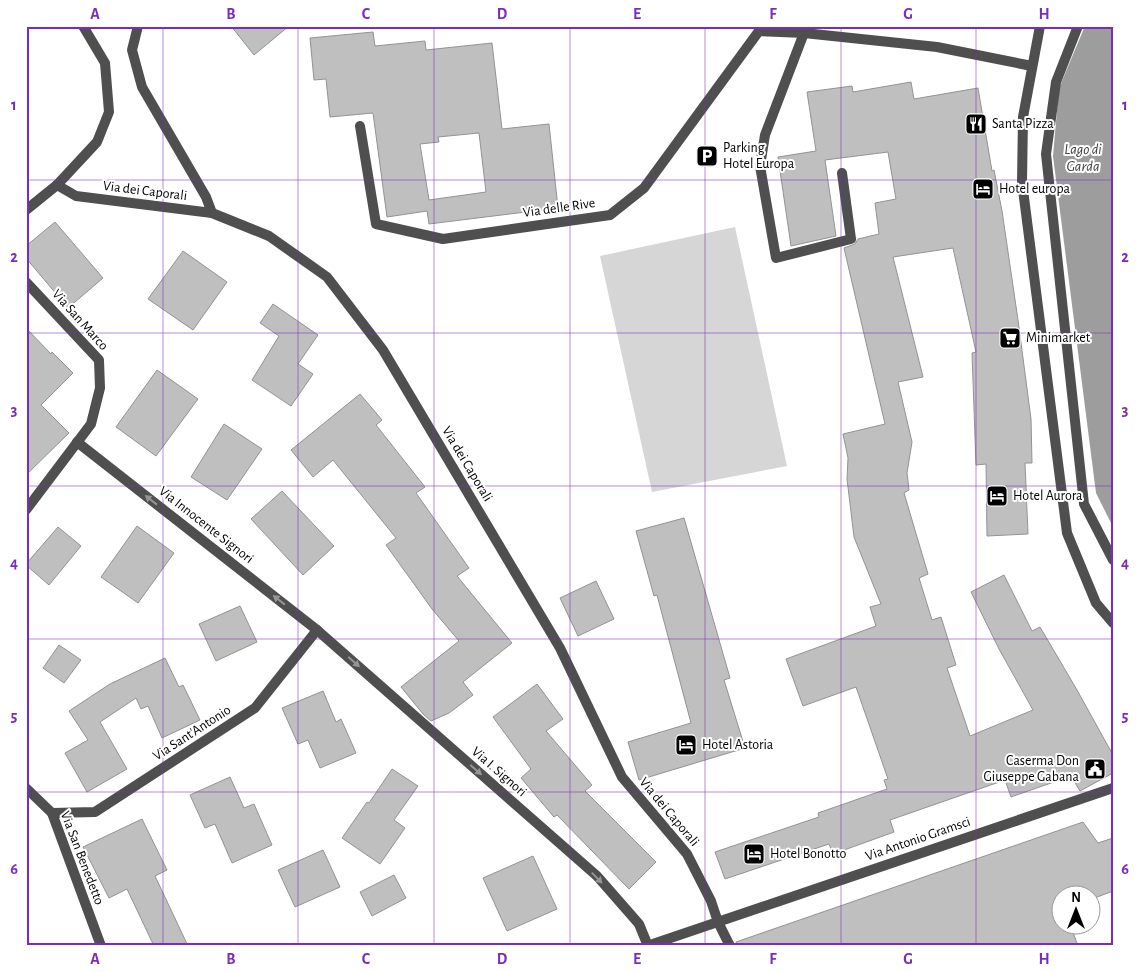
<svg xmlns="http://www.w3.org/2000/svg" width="1139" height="972" font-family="'Alegreya Sans',sans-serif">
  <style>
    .green { fill: #d6d6d6 }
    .water { fill: #9d9d9d }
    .building { fill: #bfbfbf; stroke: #939393; fill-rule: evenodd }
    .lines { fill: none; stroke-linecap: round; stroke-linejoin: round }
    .service { stroke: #4f4f4f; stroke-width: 10 }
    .pedestrian { stroke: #4f4f4f; stroke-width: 10 }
    .minor { stroke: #4f4f4f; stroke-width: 10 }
    .tertiary { stroke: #4f4f4f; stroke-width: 10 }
    .oneway { fill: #959595 }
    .grid { fill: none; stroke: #7b2cbf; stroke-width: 1; stroke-opacity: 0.55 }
    .labels { text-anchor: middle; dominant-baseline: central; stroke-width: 4; stroke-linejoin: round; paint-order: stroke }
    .poi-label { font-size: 14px; fill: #000; stroke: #fff; text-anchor: start }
    .street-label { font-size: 14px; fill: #000; stroke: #fff }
    .water-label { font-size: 15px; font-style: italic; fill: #3e3e3e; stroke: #fff }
    .neatline { fill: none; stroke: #7b2cbf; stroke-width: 2 }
    .grid-label { font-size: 16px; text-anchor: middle; font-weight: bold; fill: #7b2cbf }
  </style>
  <rect width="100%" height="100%" fill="#fff"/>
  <!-- green -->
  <path class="green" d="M735 227 787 466 652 492 600 256Z"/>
  <!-- water -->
  <path class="water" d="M1085 26H1113V527L1096 493 1053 156 1059 88Z"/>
  <!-- building -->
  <g class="building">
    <path d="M231 26H289L254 55Z"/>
    <path d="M373 32 375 46 425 41 426 50 492 43 502 129 549 124 558 208 429 224 427 211 387 217 373 113 330 117 326 79 314 80 310 38ZM479 133 486 192 429 200 420 144 439 142 438 137Z"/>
    <path d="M911 82 914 99 978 88 992 171 994 170 1002 211 1018 320 1031 419 1032 463H1025L1028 534 987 536 986 464 976 465 972 353 976 352 953 248 893 257 923 377 898 382 912 442 907 473 909 490 904 493 928 574 919 578 932 620 941 617 956 665 947 668 970 736 1033 710 999 649 971 592 1004 575 1032 631 1040 627 1077 690 1113 755V773L1080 791 1071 776 1011 797 1005 780 890 820 894 832 833 854 829 844 725 879 715 852 819 817 818 813 887 789 884 780 888 779 856 687 803 706 786 659 876 626 870 607 881 604 854 537 847 479 848 458 843 434 885 424 844 248 855 244 858 239 879 234 875 203 896 199 888 152 825 160 836 236 791 246 778 157 816 151 807 92 852 86 853 92Z"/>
    <path d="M55 222 103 278 68 308 26 258V246Z"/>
    <path d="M183 251 227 282 193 330 148 299Z"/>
    <path d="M273 304 318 335 298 364 313 374 291 406 252 380 279 336 260 323Z"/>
    <path d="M26 328 51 354 52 352 73 373 41 405 69 433 26 475Z"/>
    <path d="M157 370 198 399 156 456 116 427Z"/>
    <path d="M360 394 382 420 376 425 425 487 416 493 469 568 457 576 512 643 463 682 473 695 449 713 431 721 423 714 401 687 459 641 432 609 386 545 396 538 333 460 313 477 291 450Z"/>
    <path d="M224 424 262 449 227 500 191 477Z"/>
    <path d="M282 491 334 546 303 575 251 519Z"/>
    <path d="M684 518 730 678 724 680 745 748 639 780 628 742 691 723 657 595 654 596 636 531Z"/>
    <path d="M137 526 174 553 138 603 101 577Z"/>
    <path d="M58 527 81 546 49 585 26 565V564Z"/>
    <path d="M596 581 614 619 578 636 560 598Z"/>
    <path d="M240 606 257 642 216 661 199 624Z"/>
    <path d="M59 645 81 660 64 683 43 668Z"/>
    <path d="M165 658 179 687 183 685 200 720 162 738 148 706 141 709 136 698 100 722 127 769 87 792 65 753 88 740 69 711 110 684Z"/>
    <path d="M537 684 563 719 546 731 592 785 585 791 656 862 629 889 557 815 554 817 521 778 531 769 493 717Z"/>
    <path d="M323 691 336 722 341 719 356 753 320 768 308 740 298 744 282 708Z"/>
    <path d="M392 769 418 786 394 820 405 828 380 864 342 838 367 802 369 803Z"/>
    <path d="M230 777 244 808 254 804 272 845 232 863 215 824 205 828 190 795Z"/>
    <path d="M142 819 167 870 155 876 188 946H154L127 889 109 898 83 847Z"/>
    <path d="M1083 822 1098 843 1113 838V891L1092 899V894H1062V924H1070L1078 946H737L736 942Z"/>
    <path d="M323 850 340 887 295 907 278 870Z"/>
    <path d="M533 856 557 909 507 931 483 878Z"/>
    <path d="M394 875 406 898 372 916 360 892Z"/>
  </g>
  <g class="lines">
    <!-- service -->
    <g class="service">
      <path d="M138 26 132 50 142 87 206 197 212 213"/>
      <path d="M804 33 765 135 760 166 776 258 851 239 842 173"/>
    </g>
    <!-- pedestrian -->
    <path class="pedestrian" d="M1078 26 1056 82 1046 154 1084 504 1113 560"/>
    <!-- minor -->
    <g class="minor">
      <path d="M360 126 376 224 443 239 610 215 644 188 759 31 804 33 937 47 1032 66"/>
      <path d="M57 185 76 196 212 213 269 236 327 277 383 350 560 648 622 777 687 854 711 901 718 922 730 946"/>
      <path d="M26 210 57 185 97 142 109 112 105 63 83 26"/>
      <path d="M26 282 99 360 100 388 91 424 26 510"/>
      <path d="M77 442 317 630 597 876 639 924 648 946"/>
      <path d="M26 788 52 813 101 946"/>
      <path d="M52 813 95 812 255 708 317 630"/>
    </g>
    <!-- tertiary -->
    <g class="tertiary">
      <path d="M1040 26 1023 117 1022 182 1067 533 1096 603 1113 623"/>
      <path d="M647 946 1113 788"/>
    </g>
  </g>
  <!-- one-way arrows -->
  <defs><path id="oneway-solid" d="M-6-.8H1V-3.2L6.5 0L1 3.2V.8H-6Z" transform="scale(1.25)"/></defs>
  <g class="oneway">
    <use href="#oneway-solid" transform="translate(151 500) rotate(-142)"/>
    <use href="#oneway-solid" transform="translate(279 600) rotate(-142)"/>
    <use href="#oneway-solid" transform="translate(354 662) rotate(41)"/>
    <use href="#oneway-solid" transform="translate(476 770) rotate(41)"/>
    <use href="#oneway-solid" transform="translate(597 878) rotate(46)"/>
  </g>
  <!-- grid -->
  <path class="grid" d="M163 26V946M298 26V946M434 26V946M570 26V946M705 26V946M841 26V946M976 26V946M26 180H1113M26 333H1113M26 486H1113M26 639H1113M26 792H1113"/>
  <!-- icons -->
  <defs>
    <g id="restaurant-square" transform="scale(1.125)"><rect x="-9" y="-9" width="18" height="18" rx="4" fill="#000" stroke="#fff"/><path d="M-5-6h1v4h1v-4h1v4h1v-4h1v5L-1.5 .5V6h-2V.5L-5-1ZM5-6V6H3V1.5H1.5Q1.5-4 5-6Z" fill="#fff"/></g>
    <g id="parking-square" transform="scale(1.125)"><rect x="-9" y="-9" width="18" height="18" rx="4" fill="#000" stroke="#fff"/><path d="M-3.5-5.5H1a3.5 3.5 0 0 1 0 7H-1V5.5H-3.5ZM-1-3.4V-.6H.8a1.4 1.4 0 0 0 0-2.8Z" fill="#fff"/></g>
    <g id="hotel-square" transform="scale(1.125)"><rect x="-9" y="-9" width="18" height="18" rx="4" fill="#000" stroke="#fff"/><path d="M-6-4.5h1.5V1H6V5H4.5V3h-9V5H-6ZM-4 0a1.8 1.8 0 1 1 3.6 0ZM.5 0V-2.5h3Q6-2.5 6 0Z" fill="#fff"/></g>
    <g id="supermarket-square" transform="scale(1.125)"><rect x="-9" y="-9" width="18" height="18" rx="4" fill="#000" stroke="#fff"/><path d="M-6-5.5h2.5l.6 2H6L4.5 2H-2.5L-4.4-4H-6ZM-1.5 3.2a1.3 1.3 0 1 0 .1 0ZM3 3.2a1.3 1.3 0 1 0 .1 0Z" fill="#fff"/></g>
    <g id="civic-square" transform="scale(1.125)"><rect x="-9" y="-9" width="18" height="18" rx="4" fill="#000" stroke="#fff"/><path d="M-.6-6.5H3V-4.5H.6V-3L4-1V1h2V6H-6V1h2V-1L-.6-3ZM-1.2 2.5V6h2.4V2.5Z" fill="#fff"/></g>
  </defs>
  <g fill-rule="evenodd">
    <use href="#restaurant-square" x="976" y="124"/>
    <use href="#parking-square" x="707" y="156"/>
    <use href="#hotel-square" x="983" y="189"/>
    <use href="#supermarket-square" x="1010" y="338"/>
    <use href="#hotel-square" x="997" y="496"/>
    <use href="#hotel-square" x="686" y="745"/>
    <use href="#civic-square" x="1095" y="769"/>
    <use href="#hotel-square" x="754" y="854"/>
  </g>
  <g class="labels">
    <!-- poi labels -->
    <g class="poi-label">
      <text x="992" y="124">Santa Pizza</text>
      <text x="723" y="148">Parking<tspan x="723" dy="16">Hotel Europa</tspan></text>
      <text x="999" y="189">Hotel europa</text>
      <text x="1026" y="338">Minimarket</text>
      <text x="1013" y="496">Hotel Aurora</text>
      <text x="702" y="745">Hotel Astoria</text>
      <text x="1079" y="761" text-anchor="end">Caserma Don<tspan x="1079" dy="16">Giuseppe Gabana</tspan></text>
      <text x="770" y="854">Hotel Bonotto</text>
    </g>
    <!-- street labels -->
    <g class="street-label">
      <text transform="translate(145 191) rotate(7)">Via dei Caporali</text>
      <text transform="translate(559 208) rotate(-8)">Via delle Rive</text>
      <text transform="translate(80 320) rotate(48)">Via San Marco</text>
      <text transform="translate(467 464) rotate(59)">Via dei Caporali</text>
      <text transform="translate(206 525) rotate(38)">Via Innocente Signori</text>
      <text transform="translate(192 733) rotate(-33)">Via Sant'Antonio</text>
      <text transform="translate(499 772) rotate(41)">Via I. Signori</text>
      <text transform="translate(669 812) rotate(50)">Via dei Caporali</text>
      <text transform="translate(918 839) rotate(-19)">Via Antonio Gramsci</text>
      <text transform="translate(82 858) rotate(69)">Via San Benedetto</text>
    </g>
    <!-- water labels -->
    <g class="water-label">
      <text x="1083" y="149">Lago di<tspan x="1083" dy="17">Garda</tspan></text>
    </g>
  </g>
  <!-- border -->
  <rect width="1139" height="972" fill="none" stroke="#ffffff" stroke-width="55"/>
  <!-- north arrow -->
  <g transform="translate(1076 910)"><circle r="24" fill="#ffffff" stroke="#999999"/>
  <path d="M0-4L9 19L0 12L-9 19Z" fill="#000000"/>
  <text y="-8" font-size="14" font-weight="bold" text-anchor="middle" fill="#000000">N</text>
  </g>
  <rect x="28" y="28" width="1084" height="916" class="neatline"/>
  <g class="grid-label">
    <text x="95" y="19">A</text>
    <text x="231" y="19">B</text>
    <text x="366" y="19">C</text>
    <text x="502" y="19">D</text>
    <text x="637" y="19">E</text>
    <text x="773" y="19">F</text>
    <text x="908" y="19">G</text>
    <text x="1044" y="19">H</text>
    <text x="14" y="110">1</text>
    <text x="1125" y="110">1</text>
    <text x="14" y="262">2</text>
    <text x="1125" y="262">2</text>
    <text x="14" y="415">3</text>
    <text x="1125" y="415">3</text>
    <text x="14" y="568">4</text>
    <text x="1125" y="568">4</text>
    <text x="14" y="721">5</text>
    <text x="1125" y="721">5</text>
    <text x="14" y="874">6</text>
    <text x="1125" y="874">6</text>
    <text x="95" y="964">A</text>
    <text x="231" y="964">B</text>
    <text x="366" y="964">C</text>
    <text x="502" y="964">D</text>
    <text x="637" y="964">E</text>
    <text x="773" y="964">F</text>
    <text x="908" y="964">G</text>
    <text x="1044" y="964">H</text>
  </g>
</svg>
